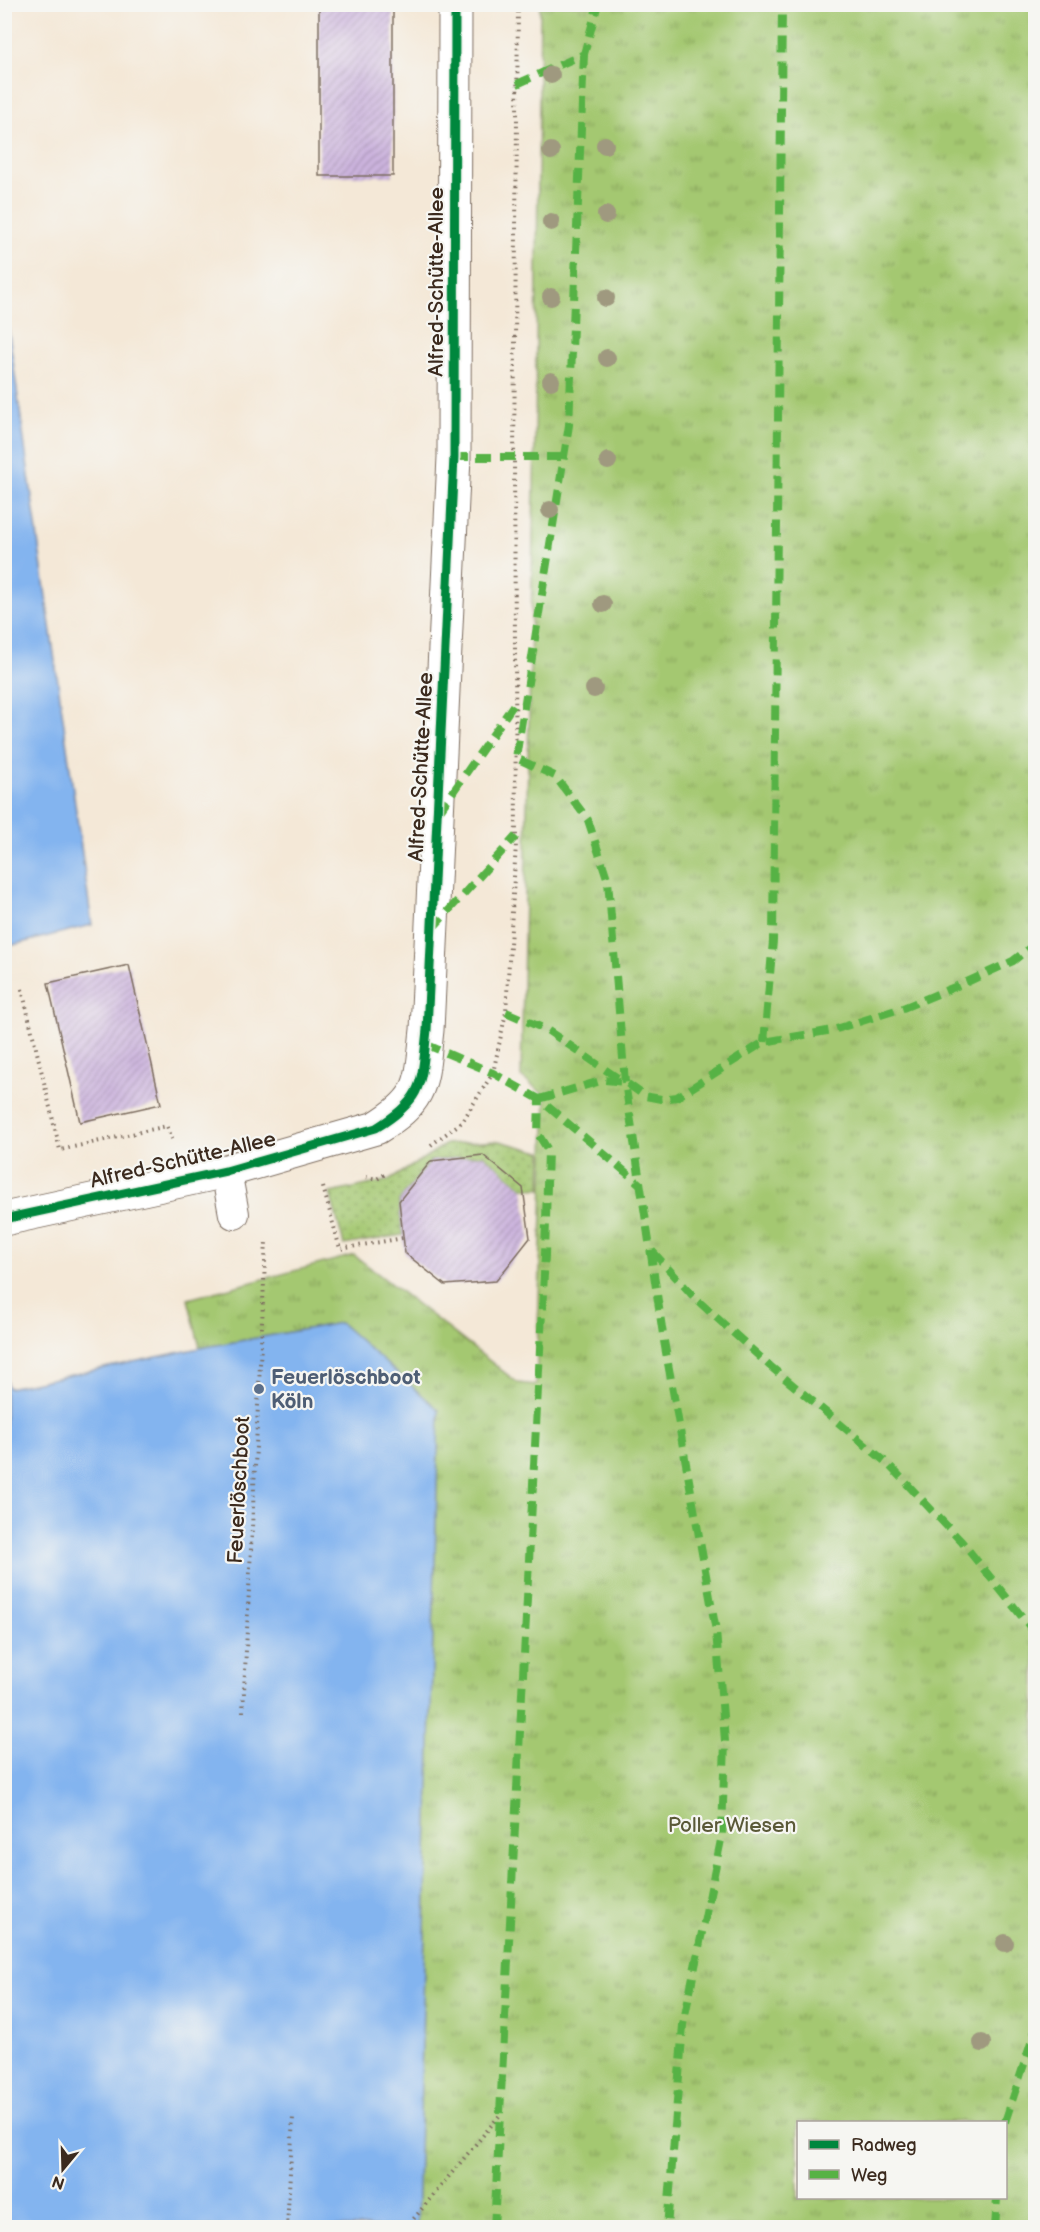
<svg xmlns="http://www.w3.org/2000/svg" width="1040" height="2232" font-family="'Balsamiq Sans',sans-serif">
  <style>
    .grass { fill: url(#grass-dots); stroke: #707948; stroke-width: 1.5 }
    .park { fill: url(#park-tufts); stroke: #707948; stroke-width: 1.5; fill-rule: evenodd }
    .water { fill: #83b4ef; stroke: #5f6f86; stroke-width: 1.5 }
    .building { fill: url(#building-hatch) }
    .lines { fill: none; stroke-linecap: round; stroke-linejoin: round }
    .service-casing { stroke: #7c6c5f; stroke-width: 32 }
    .minor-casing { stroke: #7c6c5f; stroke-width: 35 }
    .path { stroke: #7c6c5f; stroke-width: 4; stroke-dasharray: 1.5 4.5; stroke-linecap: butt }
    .service { stroke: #fff; stroke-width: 30 }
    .minor { stroke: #fff; stroke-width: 33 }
    .quiet { stroke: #57b245; stroke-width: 8; stroke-dasharray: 15 8; stroke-linecap: butt }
    .cycleway-casing { stroke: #f6f6f2; stroke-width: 13 }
    .cycleway { stroke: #00873e; stroke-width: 9 }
    .tree { fill: #9f997f }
    .service-dot { fill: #5c6f8a; stroke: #f6f6f2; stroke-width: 2 }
    .labels { text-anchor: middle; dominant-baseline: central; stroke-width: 4.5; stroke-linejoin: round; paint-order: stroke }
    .street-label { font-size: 21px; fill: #3b2a1e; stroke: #f6f6f2 }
    .service-label { font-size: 21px; font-weight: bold; fill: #4e5e75; stroke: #f6f6f2; text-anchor: start }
    .park-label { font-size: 21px; fill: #5a5937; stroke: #f6f6f2 }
  </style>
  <defs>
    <pattern id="grass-dots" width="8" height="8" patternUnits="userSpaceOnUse" patternTransform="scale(1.5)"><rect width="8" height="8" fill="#a4c871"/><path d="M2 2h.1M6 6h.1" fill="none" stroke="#87a35c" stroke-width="1.8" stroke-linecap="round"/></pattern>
    <pattern id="park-tufts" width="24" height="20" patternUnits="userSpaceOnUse" patternTransform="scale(1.5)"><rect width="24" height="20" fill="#a4c871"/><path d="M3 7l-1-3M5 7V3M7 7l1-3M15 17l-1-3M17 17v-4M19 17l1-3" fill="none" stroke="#87a35c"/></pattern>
    <pattern id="building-hatch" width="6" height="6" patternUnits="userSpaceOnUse" patternTransform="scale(1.5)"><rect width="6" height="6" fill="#ccb4de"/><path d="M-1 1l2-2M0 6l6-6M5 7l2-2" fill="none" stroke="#a793b3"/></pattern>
  </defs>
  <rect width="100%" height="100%" fill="#f6f6f2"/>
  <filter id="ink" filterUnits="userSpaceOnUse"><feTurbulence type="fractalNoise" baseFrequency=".0167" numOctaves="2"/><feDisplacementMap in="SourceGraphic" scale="12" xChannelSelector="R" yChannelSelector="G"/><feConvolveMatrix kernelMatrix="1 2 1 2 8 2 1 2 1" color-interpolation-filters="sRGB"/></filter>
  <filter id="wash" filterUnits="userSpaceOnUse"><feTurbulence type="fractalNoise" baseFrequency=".008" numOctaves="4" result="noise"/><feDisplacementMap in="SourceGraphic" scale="24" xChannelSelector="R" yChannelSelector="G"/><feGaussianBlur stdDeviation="1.35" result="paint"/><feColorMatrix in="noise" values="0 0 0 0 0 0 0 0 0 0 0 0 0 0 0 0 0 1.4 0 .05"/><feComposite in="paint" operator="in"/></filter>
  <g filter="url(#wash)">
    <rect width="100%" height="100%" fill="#f4e8d7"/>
    <!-- grass -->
    <path class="grass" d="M499 1141 542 1152 541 1189 523 1188 483 1155 431 1161 399 1201 403 1235 344 1245 330 1193 390 1180 446 1144Z"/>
    <!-- park -->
    <path class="park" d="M540 5H1035V2227H417L439 1410 340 1323 200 1348 188 1299 354 1255 518 1383 536 1385 546 1096 521 1077 535 440ZM798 2122H1006V2198H798Z"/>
    <!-- water -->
    <g class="water">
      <path d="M4 297 92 925 5 947H4Z"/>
      <path d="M340 1323 439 1410 417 2227H5V1375L8 1388 200 1348Z"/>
    </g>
    <g id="blocks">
      <!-- building -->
      <g class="building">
        <rect x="319" y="5" width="74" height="171"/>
        <path d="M129 965 161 1104 80 1122 48 983Z"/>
        <path d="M483 1155 523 1188 530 1238 496 1281 445 1285 405 1253 399 1201 431 1161Z"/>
      </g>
    </g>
  </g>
  <g filter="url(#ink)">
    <use href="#blocks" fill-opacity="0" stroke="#7c6c5f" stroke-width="1.5"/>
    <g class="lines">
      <!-- service casing -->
      <g class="service-casing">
        <path id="service" d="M226 1171 234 1214"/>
      </g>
      <!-- minor casing -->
      <g class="minor-casing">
        <path id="minor" d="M4 1219 226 1171 376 1128C425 1098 421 1083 427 1030L454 457 455 4"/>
      </g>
      <!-- path -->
      <g class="path">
        <path d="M22 989 60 1150 167 1126 172 1139"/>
        <path d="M431 1145 462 1122 493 1073 506 1012 516 844 514 457 518 4"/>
        <path d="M366 1177 377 1179 387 1173"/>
        <path d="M323 1187 340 1249 403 1238"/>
        <path d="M243 1712 266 1241"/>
        <path d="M287 2228 293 2117"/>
        <path d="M406 2228 500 2115"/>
      </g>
      <!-- service -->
      <use href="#service" class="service"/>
      <!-- minor -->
      <use href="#minor" class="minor"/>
      <!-- quiet -->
      <g class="quiet">
        <path d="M584 54 569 425 516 758 555 776 588 820 608 881 625 1082 664 1341 716 1631 725 1741 722 1835 683 2025 667 2228"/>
        <path d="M517 84 584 54 598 4"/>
        <path d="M454 457H564"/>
        <path d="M439 812 516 701"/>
        <path d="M432 929 516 836"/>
        <path d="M506 1012 547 1030 622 1081"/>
        <path d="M764 1042 773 941 782 4"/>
        <path d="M425 1044 493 1073 539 1099 641 1185"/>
        <path d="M539 1099 604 1080 625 1082 645 1096 661 1099 677 1097 764 1042 833 1030 903 1008 967 982 1013 961 1036 943"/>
        <path d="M652 1251 696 1299 770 1366 887 1463 961 1541 1036 1634"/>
        <path d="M1005 2122 1036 2028"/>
        <path d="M494 2228 545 1255 548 1150 538 1134 539 1099"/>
        <path d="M995 2228 997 2198"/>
      </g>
      <!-- cycleway casing -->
      <g class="cycleway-casing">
        <path id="cycleway" d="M4 1219 226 1171 376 1128C425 1098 421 1083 427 1030L454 457 455 4"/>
      </g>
      <!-- cycleway -->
      <use href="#cycleway" class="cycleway"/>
    </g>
    <!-- trees -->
    <g class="tree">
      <circle cx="551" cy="75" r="9"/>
      <circle cx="605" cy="145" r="9"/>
      <circle cx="551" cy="151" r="9"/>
      <circle cx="606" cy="215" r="9"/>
      <circle cx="551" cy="222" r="9"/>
      <circle cx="551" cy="297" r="9"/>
      <circle cx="606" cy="298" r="9"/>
      <circle cx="607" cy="358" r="9"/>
      <circle cx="551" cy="381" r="9"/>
      <circle cx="608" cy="461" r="9"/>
      <circle cx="550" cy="510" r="9"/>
      <circle cx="603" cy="604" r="9"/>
      <circle cx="594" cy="689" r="9"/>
      <circle cx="1005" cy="1943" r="9"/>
      <circle cx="982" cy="2043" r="9"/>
    </g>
  </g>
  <!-- markers -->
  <circle class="service-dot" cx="259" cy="1389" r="6"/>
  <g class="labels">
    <!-- street labels -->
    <g class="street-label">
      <text transform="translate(436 282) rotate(-90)">Alfred-Schütte-Allee</text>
      <text transform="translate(421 767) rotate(-87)">Alfred-Schütte-Allee</text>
      <text transform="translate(183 1160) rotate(-13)">Alfred-Schütte-Allee</text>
      <text transform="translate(239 1490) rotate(-87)">Feuerlöschboot</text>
    </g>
    <!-- service labels -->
    <g class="service-label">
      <text x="271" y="1377">Feuerlöschboot<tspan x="271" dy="24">Köln</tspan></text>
    </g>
    <!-- park labels -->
    <g class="park-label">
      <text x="732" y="1825">Poller Wiesen</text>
    </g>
  </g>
  <!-- margin -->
  <rect width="1040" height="2232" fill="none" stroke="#f6f6f2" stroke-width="24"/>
  <!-- legend -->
  <rect x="797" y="2121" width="210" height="78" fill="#f6f6f2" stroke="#aba49d" stroke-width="1.5"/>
  <rect x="809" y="2140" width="30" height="9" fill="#00873e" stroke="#aba49d" stroke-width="1.5"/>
  <text x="851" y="2151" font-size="18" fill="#3b2a1e">Radweg</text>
  <rect x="809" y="2170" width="30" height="9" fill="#57b245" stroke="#aba49d" stroke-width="1.5"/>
  <text x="851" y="2181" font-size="18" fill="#3b2a1e">Weg</text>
  <!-- north arrow -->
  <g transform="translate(63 2169) rotate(199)" stroke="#f6f6f2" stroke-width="4.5" paint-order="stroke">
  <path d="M0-4.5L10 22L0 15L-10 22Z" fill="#3b2a1e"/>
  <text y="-9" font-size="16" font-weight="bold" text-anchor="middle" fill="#3b2a1e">N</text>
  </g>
</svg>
